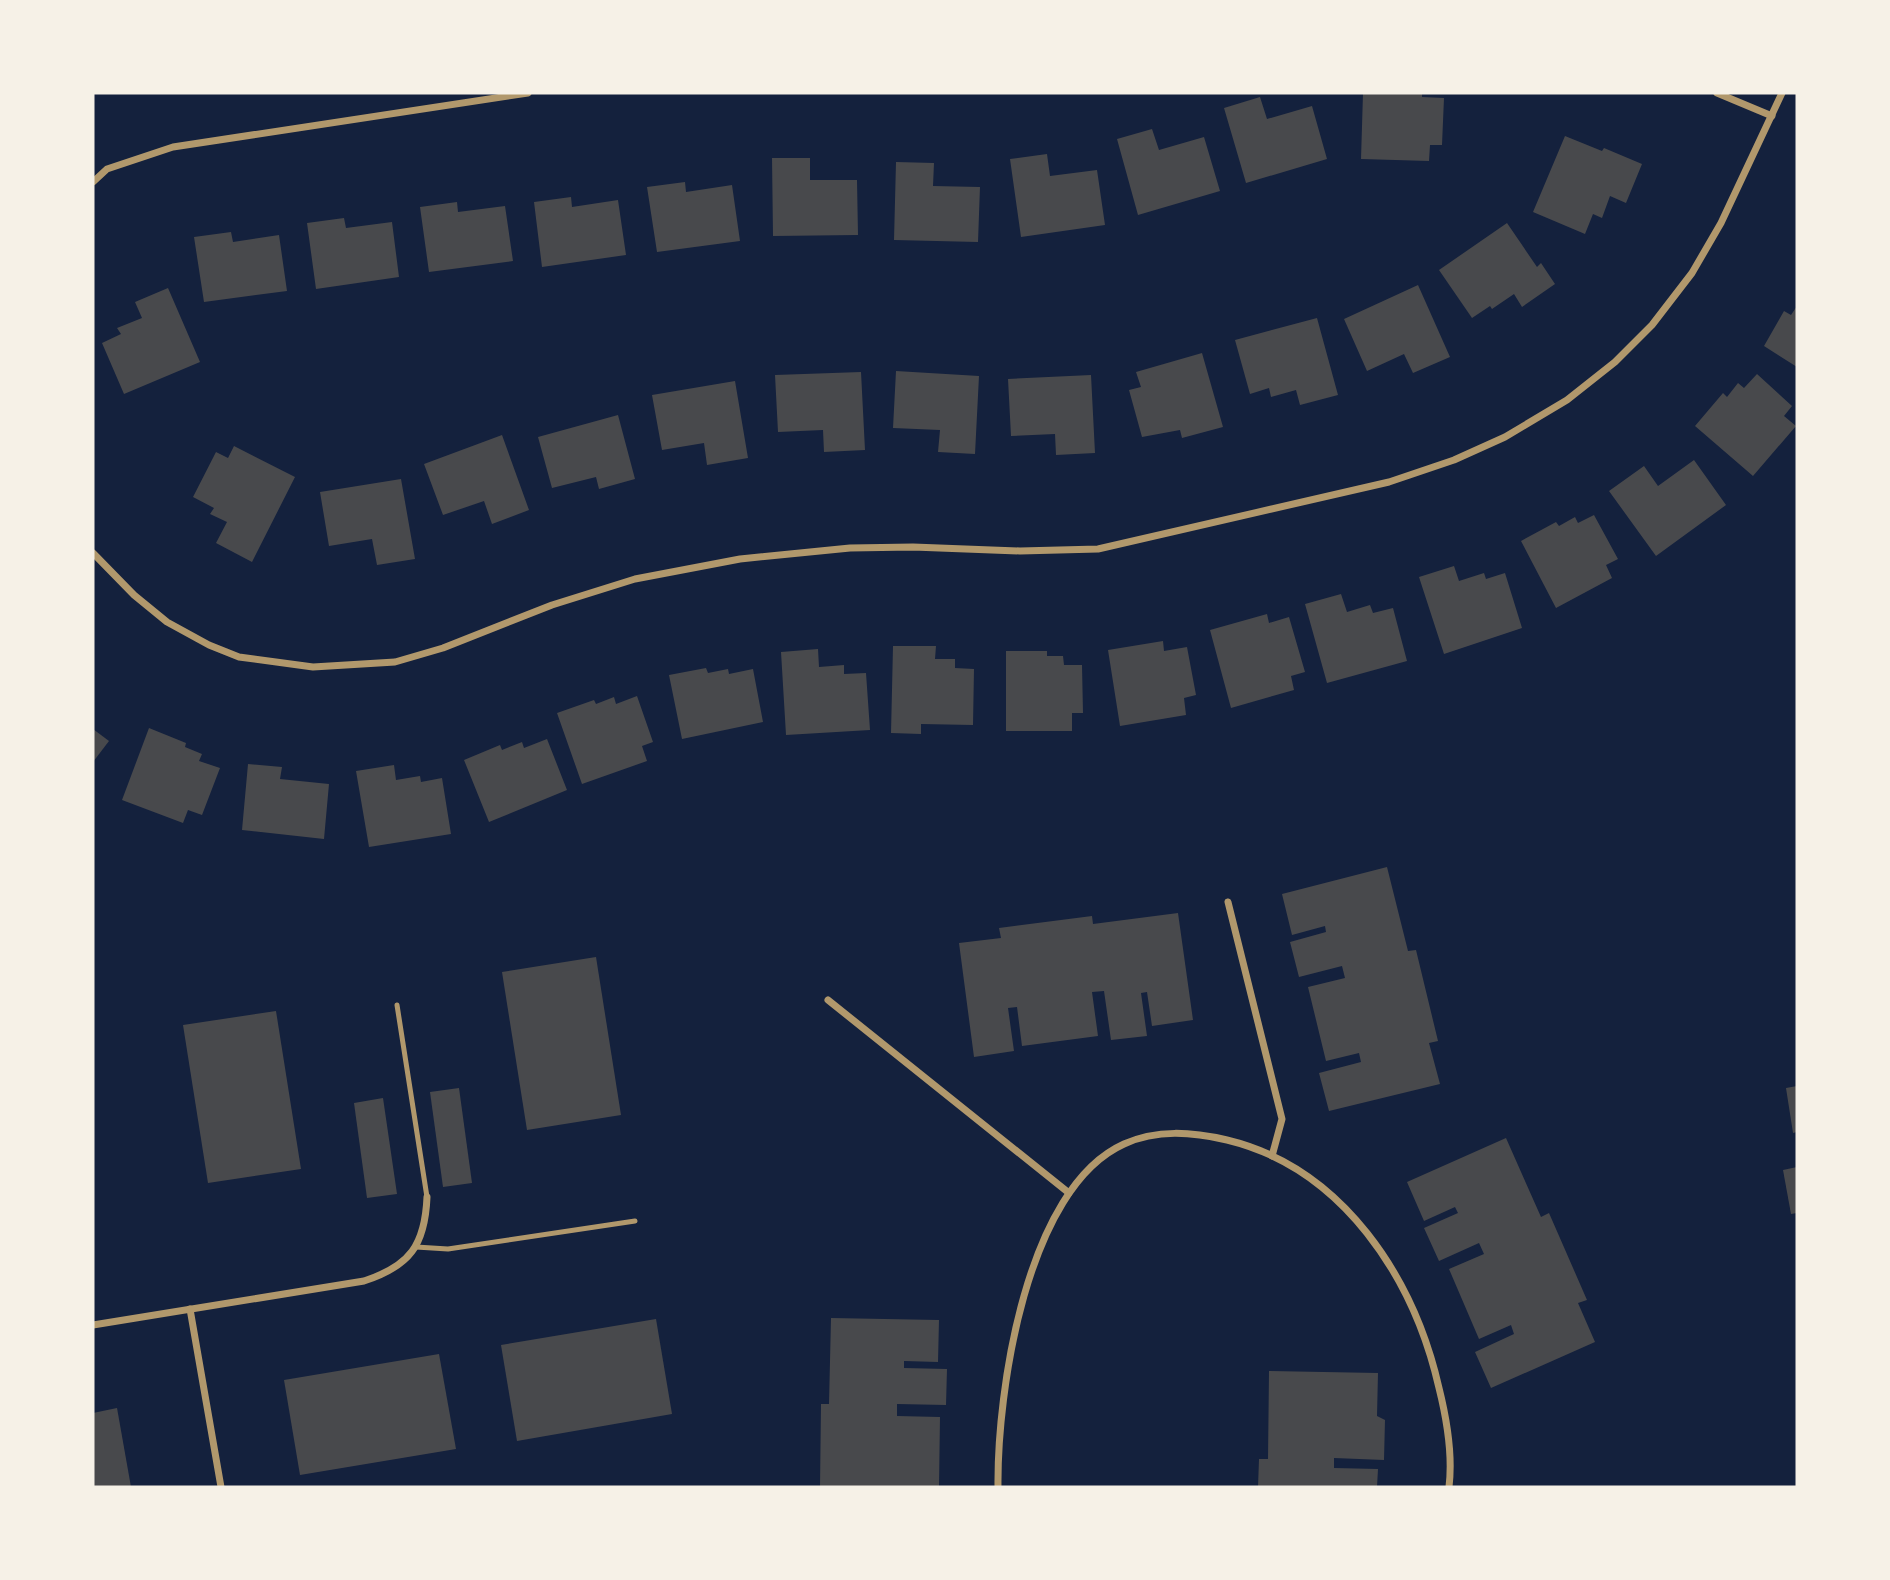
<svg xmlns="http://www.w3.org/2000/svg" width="1890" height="1580" font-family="'Sofia Sans Condensed',sans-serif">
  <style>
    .building { fill: #48494c }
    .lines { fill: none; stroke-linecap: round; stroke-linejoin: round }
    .service { stroke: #b1986c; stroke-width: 5 }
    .minor { stroke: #b1986c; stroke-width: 7 }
  </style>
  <rect width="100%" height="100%" fill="#14213d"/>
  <!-- building -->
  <g class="building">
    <path d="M1363 93H1422V97L1444 98 1442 145H1430L1429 161 1361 159Z"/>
    <path d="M1260 97 1267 119 1312 106 1327 159 1246 183 1224 108Z"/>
    <path d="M1152 129 1159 150 1204 137 1220 191 1138 215 1117 139Z"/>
    <path d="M1565 136 1602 151 1604 148 1642 164 1626 203 1610 196 1602 218 1593 214 1585 234 1533 212Z"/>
    <path d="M1047 154 1050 176 1097 170 1105 225 1021 237 1010 159Z"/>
    <path d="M772 158H810V180H857L858 235 773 236Z"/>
    <path d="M896 162 934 163 933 186 980 187 978 242 894 240Z"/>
    <path d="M685 182 686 192 732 185 740 241 657 252 647 187Z"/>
    <path d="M571 197 572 207 618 200 626 255 542 267 534 202Z"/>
    <path d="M457 202 458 212 505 206 513 261 429 272 420 207Z"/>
    <path d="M344 218 346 228 392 222 399 277 316 289 307 223Z"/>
    <path d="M1507 223 1537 267 1541 263 1555 284 1522 307 1514 294 1492 309 1490 306 1472 318 1439 270Z"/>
    <path d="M231 232 233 242 279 235 287 291 204 302 194 237Z"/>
    <path d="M1418 285 1450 357 1413 373 1404 354 1367 371 1344 319Z"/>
    <path d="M168 288 200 362 124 394 102 343 121 334 117 328 142 318 135 302Z"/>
    <path d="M1797 306V367L1764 346 1784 311 1791 315Z"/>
    <path d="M1317 318 1338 395 1300 405 1296 390 1271 397 1269 388 1250 394 1235 340Z"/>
    <path d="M1202 353 1223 427 1182 438 1180 430 1142 437 1129 390 1141 387 1136 372Z"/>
    <path d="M896 371 979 376 975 454 938 452 940 430 893 428Z"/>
    <path d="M861 372 865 450 824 452 823 430 778 432 775 375Z"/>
    <path d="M1757 374 1792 406 1784 416 1796 426 1753 476 1695 426 1723 393 1727 397 1738 383 1744 388Z"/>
    <path d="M1091 375 1095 453 1056 455 1055 434 1011 436 1008 379Z"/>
    <path d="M735 381 748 458 707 465 704 443 662 450 652 395Z"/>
    <path d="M618 415 635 479 599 489 596 477 552 488 538 437Z"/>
    <path d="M502 435 529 510 492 524 484 501 443 515 424 464Z"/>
    <path d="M234 446 295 477 252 562 216 543 227 522 210 514 214 508 193 497 216 452 228 458Z"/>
    <path d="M1694 460 1726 505 1656 556 1609 491 1644 466 1658 486Z"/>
    <path d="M401 479 415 559 377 565 372 539 329 546 320 492Z"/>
    <path d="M1594 515 1618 559 1606 565 1612 578 1556 608 1521 541 1556 522 1559 526 1575 517 1578 523Z"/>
    <path d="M1454 566 1459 581 1484 573 1486 579 1505 573 1522 628 1444 654 1419 577Z"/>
    <path d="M1341 594 1347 612 1370 605 1373 613 1393 608 1407 661 1327 683 1305 604Z"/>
    <path d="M1267 614 1269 623 1289 617 1305 672 1291 676 1294 690 1231 708 1210 630Z"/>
    <path d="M1163 641 1164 651 1187 647 1196 695 1184 698 1186 715 1120 726 1108 650Z"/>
    <path d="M893 646H936L935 659H955V668L974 669 973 725 921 724V734L891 733Z"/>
    <path d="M818 649 819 667 844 665V674L866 673 870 730 786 735 781 652Z"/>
    <path d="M1006 651H1047V656H1063L1064 665H1082L1083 713H1072V731H1006Z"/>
    <path d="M706 668 708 673 728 669 729 674 753 669 763 722 682 739 669 675Z"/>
    <path d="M637 696 653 742 642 746 647 761 582 784 557 713 594 700 596 704 614 697 616 704Z"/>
    <path d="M149 728 186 743 185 747 202 754 199 761 220 768 202 815 188 810 183 823 122 800Z"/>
    <path d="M93 729 109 741 93 762Z"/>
    <path d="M547 739 567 790 489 822 464 760 500 745 502 750 522 742 524 748Z"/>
    <path d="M248 764 282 767 280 779 329 784 324 839 242 830Z"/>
    <path d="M394 765 396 780 420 776 421 782 442 778 451 834 369 847 356 771Z"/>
    <path d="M1387 867 1408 951 1416 950 1438 1041 1429 1043 1440 1084 1329 1111 1319 1073 1361 1062 1359 1053 1326 1061 1308 987 1345 978 1342 966 1299 977 1290 942 1326 932 1325 926 1292 935 1282 894Z"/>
    <path d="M1178 913 1193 1020 1152 1026 1147 992 1141 993 1147 1036 1111 1040 1104 991 1092 992 1098 1036 1022 1046 1017 1007 1008 1008 1014 1051 974 1057 959 943 1001 938 999 928 1092 916 1093 924Z"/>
    <path d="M596 957 621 1115 527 1130 502 972Z"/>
    <path d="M276 1011 301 1169 208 1183 183 1025Z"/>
    <path d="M1797 1086V1132L1793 1133 1786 1088Z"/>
    <path d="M459 1088 472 1183 443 1187 430 1092Z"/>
    <path d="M383 1098 397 1194 367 1198 354 1103Z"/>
    <path d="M1506 1138 1541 1217 1549 1213 1587 1300 1578 1303 1595 1342 1491 1388 1475 1352 1514 1334 1511 1325 1479 1339 1449 1269 1484 1254 1479 1243 1439 1261 1424 1228 1458 1213 1455 1207 1424 1221 1407 1182Z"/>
    <path d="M1797 1167V1213L1791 1214 1783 1170Z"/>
    <path d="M831 1318 939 1320 938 1362 904 1361V1368L947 1369 946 1405 897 1404V1416L940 1417 939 1487H820L821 1404H829Z"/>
    <path d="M656 1319 672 1414 517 1441 501 1345Z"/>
    <path d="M439 1354 456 1449 300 1475 284 1380Z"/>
    <path d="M1269 1371 1378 1373 1377 1416 1385 1420 1384 1460 1334 1458V1468L1378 1469 1377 1487H1258L1259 1459H1268Z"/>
    <path d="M117 1408 131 1487H93V1413Z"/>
  </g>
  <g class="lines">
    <!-- service -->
    <g class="service">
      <path d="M397 1005 427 1197"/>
      <path d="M416 1247 448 1249 635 1221"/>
    </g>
    <!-- minor -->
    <g class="minor">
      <path d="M1717 93 1772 116"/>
      <path d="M93 182 107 169 173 147 528 93"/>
      <path d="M93 553 134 595 167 622 209 645 239 657 313 667 395 662 443 648 552 605 635 579 740 559 850 548 913 547 1020 551 1098 549 1389 482 1454 460 1505 437 1567 400 1615 362 1652 325 1692 273 1721 223 1782 93"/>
      <path d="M1228 902 1282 1119 1272 1156"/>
      <path d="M828 1000 1069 1193"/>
      <path d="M190 1309 221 1487"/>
      <path d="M93 1325 364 1281C410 1266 425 1245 427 1197"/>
      <path d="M998 1487C997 1392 1026 1188 1124 1144 1157 1129 1192 1132 1227 1140 1343 1168 1414 1278 1439 1388 1447 1420 1453 1454 1449 1487"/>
    </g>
  </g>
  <!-- border -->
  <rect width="1890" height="1580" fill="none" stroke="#f6f1e7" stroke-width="189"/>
</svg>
